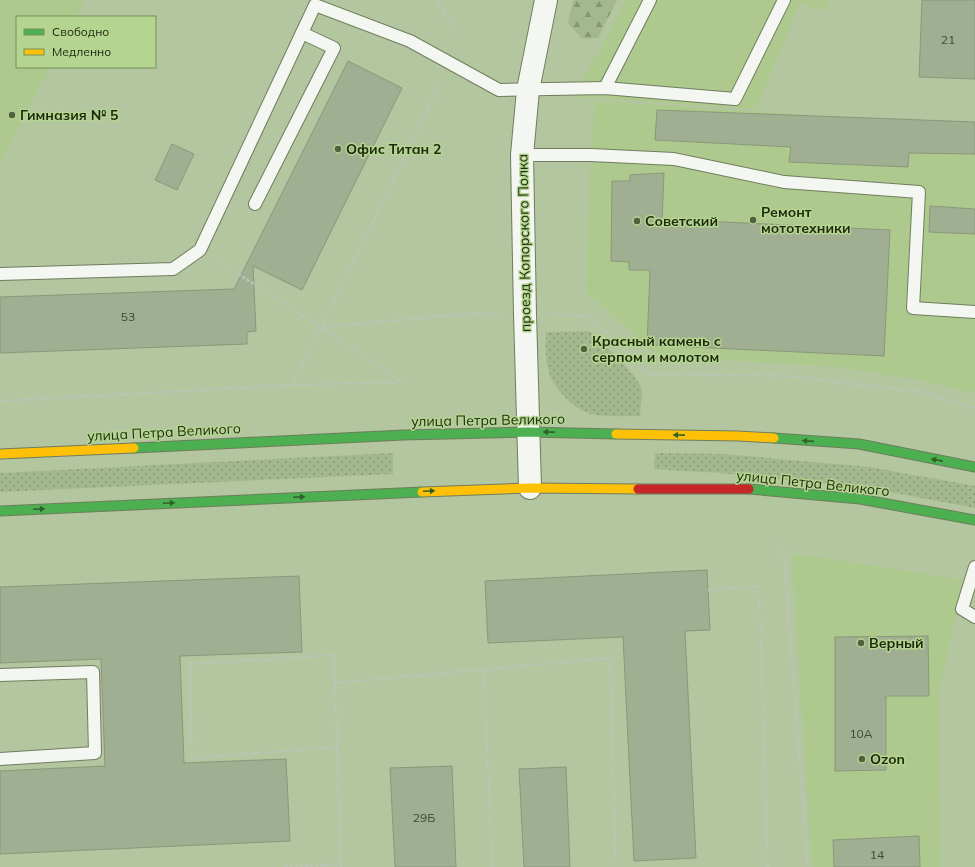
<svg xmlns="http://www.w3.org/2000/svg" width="975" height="867" font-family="Mulish,sans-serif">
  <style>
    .built { fill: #adc98e }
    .grass { fill: url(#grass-dots) }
    .forest { fill: url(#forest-firs) }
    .building { fill: #a0ae91; stroke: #8a987a }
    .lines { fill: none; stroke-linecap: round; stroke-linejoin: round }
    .lane-casing { stroke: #6f7d5e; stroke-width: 14 }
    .street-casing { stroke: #6f7d5e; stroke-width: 24 }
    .fast-casing { stroke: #6f7d5e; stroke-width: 11 }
    .slow-casing { stroke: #6f7d5e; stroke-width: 11 }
    .jam-casing { stroke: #6f7d5e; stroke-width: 11 }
    .path { stroke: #bec3b8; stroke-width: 2.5; stroke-dasharray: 3 2; stroke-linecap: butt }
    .lane { stroke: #f4f6f1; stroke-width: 12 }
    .street { stroke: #f4f6f1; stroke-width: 22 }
    .fast { stroke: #4caf50; stroke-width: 9 }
    .slow { stroke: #ffc107; stroke-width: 9 }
    .jam { stroke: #c62828; stroke-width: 9 }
    .oneway { fill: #305f28 }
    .poi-dot { fill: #526040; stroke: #b4d590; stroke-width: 1.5 }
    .labels { text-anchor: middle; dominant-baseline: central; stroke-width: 3; stroke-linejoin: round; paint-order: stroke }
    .number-label { font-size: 12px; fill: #3e4a2e }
    .poi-label { font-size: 14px; font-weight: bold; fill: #1d290d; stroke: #b4d590; text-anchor: start }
    .street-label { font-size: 14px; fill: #1d290d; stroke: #b4d590 }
  </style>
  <defs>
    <pattern id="grass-dots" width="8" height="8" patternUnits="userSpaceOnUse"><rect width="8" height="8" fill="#a4b88f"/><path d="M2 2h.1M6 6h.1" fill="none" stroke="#859673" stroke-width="1.8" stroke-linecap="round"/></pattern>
    <pattern id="forest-firs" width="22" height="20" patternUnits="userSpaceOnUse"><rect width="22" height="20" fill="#a4b88f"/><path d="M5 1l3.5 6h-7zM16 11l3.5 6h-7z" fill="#859673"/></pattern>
  </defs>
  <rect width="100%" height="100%" fill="#b3c69f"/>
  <!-- built -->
  <g class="built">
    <path d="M0 0H84L76 17H17V67H50L0 164Z"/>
    <path d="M626 0H830L825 11 800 4 756 109 574 97Z"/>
    <path d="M595 101 975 126V393L913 379 838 367 658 356 586 292 591 155Z"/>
    <path d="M798 554 964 580 938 695 941 867H812L792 555Z"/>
  </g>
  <!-- grass -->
  <g class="grass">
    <path d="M589 331C600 340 638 375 641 388 643 395 640 409 640 416 627 416 602 417 591 414 574 409 554 389 549 372 545 360 546 345 546 332Z"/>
    <path d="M393 453V474L0 492V473Z"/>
    <path d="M655 453 724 454 869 467 975 486V508L868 488 720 473 654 469Z"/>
  </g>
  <!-- forest -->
  <path class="forest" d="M573 0H617L598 38 582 39 568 23Z"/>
  <!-- building -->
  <g class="building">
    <path d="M922 0H975V79L919 77Z"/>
    <path d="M348 61 402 88 302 290 253 266 256 331 247 332V344L0 353V297L234 289Z"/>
    <path d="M657 110 975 122V154L909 153 908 167 789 162 791 147 655 140Z"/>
    <path d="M172 144 194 154 177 190 155 180Z"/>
    <path d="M664 173 662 219 890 230 884 356 647 345 650 270H629V262L611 261 612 181H630V175Z"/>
    <path d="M930 206 975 209V234L929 232Z"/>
    <path d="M707 570 710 630 685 631 696 858 634 861 623 637 488 643 485 581Z"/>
    <path d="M299 576 302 652 180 656 184 763 286 759 290 841 0 854V771L105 766 101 659 0 663V587Z"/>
    <path d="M928 636 929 696H886V770L835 771V637Z"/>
    <path d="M452 766 456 867H395L390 768Z"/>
    <path d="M566 767 570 867H524L519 769Z"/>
    <path d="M919 836 920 867H834L833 840Z"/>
  </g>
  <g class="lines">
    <!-- lane casing -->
    <g class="lane-casing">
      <g id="lane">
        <path d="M605 88 650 0"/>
        <path d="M522 155H591L674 159 784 182 919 192 913 308 975 312"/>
        <path d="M255 204 334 48 302 33"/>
        <path d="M0 274 173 269 200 250 315 5 410 41 499 90 605 88 735 99 784 0"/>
        <path d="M975 567 962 609 975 617"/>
        <path d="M0 675 93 672 95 753 0 759"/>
      </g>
    </g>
    <!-- street casing -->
    <g class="street-casing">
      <path id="street" d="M530 488 525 314 522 155 528 90 546 0"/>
    </g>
    <!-- fast casing -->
    <g class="fast-casing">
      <g id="fast">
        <path d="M774 438 859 444 975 467"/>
        <path d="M134 448 404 435 528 432 616 434"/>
        <path d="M749 489 860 499 975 520"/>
        <path d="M0 511 422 492"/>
      </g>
    </g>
    <!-- slow casing -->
    <g class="slow-casing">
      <g id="slow">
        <path d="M616 434 738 436 774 438"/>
        <path d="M0 454 134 448"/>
        <path d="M422 492 530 488 638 489"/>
      </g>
    </g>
    <!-- jam casing -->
    <g class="jam-casing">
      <path id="jam" d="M638 489H749"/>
    </g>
    <!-- path -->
    <g class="path">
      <path d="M437 0 458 36"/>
      <path d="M217 261 280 300 402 382"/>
      <path d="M551 314 588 316 649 374 787 376 919 392 975 408"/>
      <path d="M322 327 465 314H500"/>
      <path d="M292 385 322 327 441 81"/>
      <path d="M0 401 292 385 402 382"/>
      <path d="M783 542 808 867"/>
      <path d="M708 590 759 586 768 867"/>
      <path d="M484 670 492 867"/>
      <path d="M335 683 334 655 190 664 192 758 337 747"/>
      <path d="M285 867 341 864"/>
      <path d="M341 867 335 683 610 658 616 867"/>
    </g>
    <!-- lane -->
    <use href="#lane" class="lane"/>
    <!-- street -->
    <use href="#street" class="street"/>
    <!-- fast -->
    <use href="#fast" class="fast"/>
    <!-- slow -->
    <use href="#slow" class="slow"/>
    <!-- jam -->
    <use href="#jam" class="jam"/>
  </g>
  <!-- one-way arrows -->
  <defs><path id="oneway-solid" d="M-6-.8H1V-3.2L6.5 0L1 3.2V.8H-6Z"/></defs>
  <g class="oneway">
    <use href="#oneway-solid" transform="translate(549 432) rotate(-179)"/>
    <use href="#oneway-solid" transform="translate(679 435) rotate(-179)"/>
    <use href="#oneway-solid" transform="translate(808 441) rotate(-176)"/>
    <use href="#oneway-solid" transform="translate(937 460) rotate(-169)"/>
    <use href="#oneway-solid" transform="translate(429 491) rotate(-2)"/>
    <use href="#oneway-solid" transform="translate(299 497) rotate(-3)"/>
    <use href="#oneway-solid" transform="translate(169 503) rotate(-3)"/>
    <use href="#oneway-solid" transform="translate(39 509) rotate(-3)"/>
  </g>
  <!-- markers -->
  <g class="poi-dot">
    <circle cx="12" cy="115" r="4"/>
    <circle cx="338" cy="149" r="4"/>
    <circle cx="753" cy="220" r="4"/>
    <circle cx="637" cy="221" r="4"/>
    <circle cx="584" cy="349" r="4"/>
    <circle cx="861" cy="643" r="4"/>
    <circle cx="862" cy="759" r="4"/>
  </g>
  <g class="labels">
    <!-- number labels -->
    <g class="number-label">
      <text x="948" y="39">21</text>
      <text x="128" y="316">53</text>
      <text x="861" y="733">10А</text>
      <text x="424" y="817">29Б</text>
      <text x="877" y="854">14</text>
    </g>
    <!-- poi labels -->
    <g class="poi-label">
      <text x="20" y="115">Гимназия № 5</text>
      <text x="346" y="149">Офис Титан 2</text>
      <text x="761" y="212">Ремонт<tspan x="761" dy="16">мототехники</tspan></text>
      <text x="645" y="221">Советский</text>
      <text x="592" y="341">Красный камень с<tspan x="592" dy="16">серпом и молотом</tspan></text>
      <text x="869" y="643">Верный</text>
      <text x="870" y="759">Ozon</text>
    </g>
    <!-- street labels -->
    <g class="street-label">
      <text transform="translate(524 243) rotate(-91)">проезд Копорского Полка</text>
      <text transform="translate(488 420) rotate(-1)">улица Петра Великого</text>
      <text transform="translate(164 432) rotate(-3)">улица Петра Великого</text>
      <text transform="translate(813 483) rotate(6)">улица Петра Великого</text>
    </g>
  </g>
  <!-- legend -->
  <rect x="16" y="16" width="140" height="52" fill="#b4d590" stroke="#78905c"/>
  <rect x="24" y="29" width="20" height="6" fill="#4caf50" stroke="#78905c"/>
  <text x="52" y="36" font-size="12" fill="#1d290d">Свободно</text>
  <rect x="24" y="49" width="20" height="6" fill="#ffc107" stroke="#78905c"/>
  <text x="52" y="56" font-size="12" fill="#1d290d">Медленно</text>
</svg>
